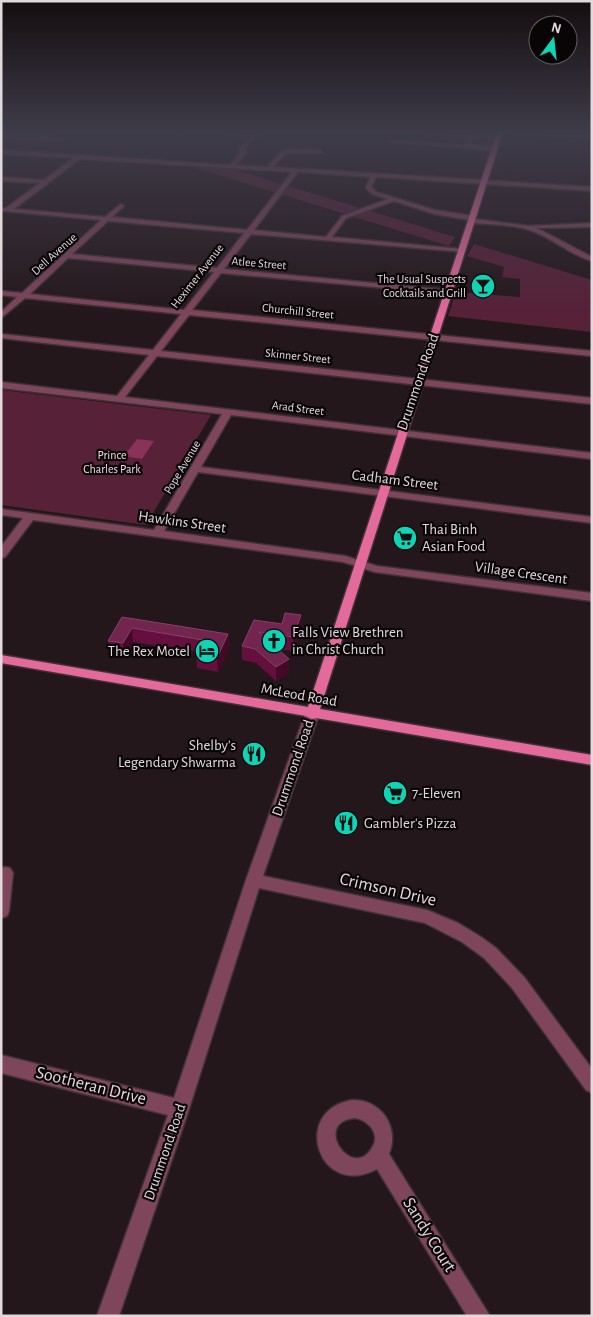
<svg xmlns="http://www.w3.org/2000/svg" width="593" height="1317" font-family="'Alegreya Sans',sans-serif">
  <style>
    .green { fill: #572138 }
    .forest { fill: #852c53 }
    .water { fill: #8b3259 }
    .lines { fill: none; stroke-linecap: round; stroke-linejoin: round }
    .minor-casing { stroke: #3f3236; stroke-width: 3 }
    .major-casing { stroke: #3f3236; stroke-width: 3 }
    .minor { fill: #7f455b; fill-rule: evenodd }
    .major { fill: #e46a9c; fill-rule: evenodd }
    .wall { fill: #640f3d }
    .shaded-wall { fill: #450928 }
    .building { fill: #72254e; stroke: #844164 }
    .labels { text-anchor: middle; dominant-baseline: central; stroke-width: 4.5; stroke-linejoin: round; paint-order: stroke }
    .far-street-label { font-size: 12px; fill: #e2d9dc; stroke: #090506 }
    .far-poi-label { font-size: 12px; fill: #e2d9dc; stroke: #090506; text-anchor: end }
    .far-park-label { font-size: 12px; fill: #f6dbe4; stroke: #090506 }
    .street-label { font-size: 15px; fill: #e2d9dc; stroke: #090506 }
    .poi-label { font-size: 15px; fill: #e2d9dc; stroke: #090506; text-anchor: start }
    .near-street-label { font-size: 18px; fill: #e2d9dc; stroke: #090506 }
  </style>
  <rect width="100%" height="100%" fill="#24171b"/>
  <!-- green -->
  <g class="green">
    <path d="M189 166 233 169 455 237 449 246Z"/>
    <path d="M474 244 592 280V332L448 316 456 292 520 297V279L502 277 504 267 467 256Z"/>
    <path d="M1 390 211 415 146 525 1 505Z"/>
  </g>
  <!-- forest -->
  <path class="forest" d="M1 132H54V137L67 139 62 142 1 139Z"/>
  <!-- water -->
  <path class="water" d="M137 439 154 441 142 459 124 456Z"/>
  <g class="lines">
    <!-- minor casing -->
    <g class="minor-casing">
      <g id="minor">
        <path d="M169 132H188L185 134Z"/>
        <path d="M227 132 258 135 245 148 246 153 236 165 267 167 284 149 321 150 323 153H286L273 167 592 187V191L376 177 371 187 376 192 435 210 473 216 475 219 529 226 592 223V227L537 228 592 257V261C571 255 556 241 537 233 517 224 494 225 472 223L469 221 470 220 434 214 394 201 346 218 332 237 462 249 464 250V252L251 234 224 269 448 290H451V294L221 273 192 310 592 351V356L189 315 161 351 592 398V404L157 356 125 397 592 453V459L231 415 201 467 592 517V523L198 472 164 531 345 556 377 566 592 593V601L375 572 343 562 33 520 5 557 1 558V547L23 518 1 515V509L154 530 222 414 1 388V382L117 396 149 355 1 338V334L153 350 181 314 25 298 1 318V312L17 297 1 295V291L22 293 101 220 2 211V209L6 208 40 183 1 181V177L44 180 73 158 1 154V150L230 165 240 153V147L251 136 229 135ZM80 159 292 172 247 230 112 217 124 206 121 204 105 217 14 209ZM298 172 370 177 366 188 372 194 388 199 342 216 326 237 254 230ZM108 221 244 233 217 268 72 254ZM68 258 214 272 184 310 30 294Z"/>
        <path d="M407 132H432L501 137 473 139 471 142 474 145 497 148 495 151 389 142 392 140 468 145 465 142 468 137Z"/>
        <path d="M509 132 592 134V138L512 134Z"/>
        <path d="M312 709 317 711 319 714 263 876 427 910 458 923 481 937 496 948 524 977 592 1069V1093L586 1090 512 988 484 958 462 942 425 923 259 888 189 1109 119 1316H97L168 1115 1 1073V1055L174 1098 246 880 305 714 307 711Z"/>
        <path d="M5 867 10 868 13 873 9 911 7 916 1 918V868Z"/>
        <path d="M352 1100C381 1099 400 1127 389 1154L490 1316H467L377 1169C319 1200 290 1111 352 1100ZM355 1118C368 1120 380 1133 373 1146 354 1184 310 1122 355 1118Z"/>
      </g>
    </g>
    <!-- major casing -->
    <g class="major-casing">
      <path id="major" d="M497 132H503L320 709 592 755V765L316 718 312 719 306 716 1 663V655L308 707Z"/>
    </g>
    <!-- minor -->
    <use href="#minor" class="minor"/>
    <!-- major -->
    <use href="#major" class="major"/>
  </g>
  <!-- wall -->
  <g class="wall">
    <path d="M301 615V629L293 651 278 649 289 659V673L276 681 256 663 242 660V646L254 620 282 624Z"/>
    <path d="M122 617 228 634 229 648 218 672 197 668 196 654 197 652 133 642 125 657 110 655 108 641Z"/>
  </g>
  <!-- shaded-wall -->
  <g class="shaded-wall">
    <path d="M301 615V629L293 651V637Z"/>
    <path d="M132 628 133 642 125 657 123 643Z"/>
    <path d="M228 634 229 648 218 672 217 658Z"/>
    <path d="M289 659V673L276 681V667Z"/>
  </g>
  <!-- building -->
  <g class="building">
    <path d="M285 613 301 615 293 637 259 632 289 659 276 667 255 649 242 646 254 620 282 624Z"/>
    <path d="M122 617 228 634 217 658 196 654 203 640 132 628 123 643 108 641Z"/>
  </g>
  <!-- sky -->
  <linearGradient id="sky" x2="0" y2="1"><stop stop-color="#140d0f"/><stop offset="0.42" stop-color="#3f3c4a"/><stop offset="1" stop-color="#3f3c4a" stop-opacity="0"/></linearGradient>
  <rect width="593" height="316" fill="url(#sky)"/>
  <!-- icons -->
  <defs>
    <g id="bar-disc" transform="scale(1.25)"><circle r="9.5" fill="#0dd5b5" stroke="#090506"/><path d="M-6-5H6L.8 .8V4.5H3.5V6h-7V4.5H-.8V.8Z" fill="#111"/></g>
    <g id="supermarket-disc" transform="scale(1.25)"><circle r="9.5" fill="#0dd5b5" stroke="#090506"/><path d="M-6-5.5h2.5l.6 2H6L4.5 2H-2.5L-4.4-4H-6ZM-1.5 3.2a1.3 1.3 0 1 0 .1 0ZM3 3.2a1.3 1.3 0 1 0 .1 0Z" fill="#111"/></g>
    <g id="church-disc" transform="scale(1.25)"><circle r="9.5" fill="#0dd5b5" stroke="#090506"/><path d="M-1.2-6h2.4v3.5h3.3v2.4h-3.3V6h-2.4V-.1h-3.3v-2.4h3.3Z" fill="#111"/></g>
    <g id="hotel-disc" transform="scale(1.25)"><circle r="9.5" fill="#0dd5b5" stroke="#090506"/><path d="M-6-4.5h1.5V1H6V5H4.5V3h-9V5H-6ZM-4 0a1.8 1.8 0 1 1 3.6 0ZM.5 0V-2.5h3Q6-2.5 6 0Z" fill="#111"/></g>
    <g id="restaurant-disc" transform="scale(1.25)"><circle r="9.5" fill="#0dd5b5" stroke="#090506"/><path d="M-5-6h1v4h1v-4h1v4h1v-4h1v5L-1.5 .5V6h-2V.5L-5-1ZM5-6V6H3V1.5H1.5Q1.5-4 5-6Z" fill="#111"/></g>
  </defs>
  <g fill-rule="evenodd">
    <use href="#bar-disc" x="483" y="286"/>
    <use href="#supermarket-disc" x="405" y="538"/>
    <use href="#church-disc" x="274" y="641"/>
    <use href="#hotel-disc" x="207" y="651"/>
    <use href="#restaurant-disc" x="254" y="754"/>
    <use href="#supermarket-disc" x="395" y="793"/>
    <use href="#restaurant-disc" x="346" y="823"/>
  </g>
  <g class="labels">
    <!-- far-street labels -->
    <g class="far-street-label">
      <text transform="translate(54 254) rotate(-42)">Dell Avenue</text>
      <text transform="translate(259 263) rotate(5)">Atlee Street</text>
      <text transform="translate(197 276) rotate(-52)">Heximer Avenue</text>
      <text transform="translate(298 311) rotate(6)">Churchill Street</text>
      <text transform="translate(298 356) rotate(6)">Skinner Street</text>
      <text transform="translate(298 408) rotate(7)">Arad Street</text>
      <text transform="translate(182 467) rotate(-59)">Pope Avenue</text>
    </g>
    <!-- far-poi labels -->
    <g class="far-poi-label">
      <text x="466" y="279">The Usual Suspects<tspan x="466" dy="14">Cocktails and Grill</tspan></text>
    </g>
    <!-- far-park labels -->
    <g class="far-park-label">
      <text x="112" y="455">Prince<tspan x="112" dy="14">Charles Park</tspan></text>
    </g>
    <!-- street labels -->
    <g class="street-label">
      <text transform="translate(418 382) rotate(-71)">Drummond Road</text>
      <text transform="translate(395 480) rotate(7)">Cadham Street</text>
      <text transform="translate(182 522) rotate(8)">Hawkins Street</text>
      <text transform="translate(521 573) rotate(8)">Village Crescent</text>
      <text transform="translate(299 695) rotate(10)">McLeod Road</text>
      <text transform="translate(293 768) rotate(-71)">Drummond Road</text>
      <text transform="translate(165 1152) rotate(-71)">Drummond Road</text>
    </g>
    <!-- poi labels -->
    <g class="poi-label">
      <text x="422" y="529">Thai Binh<tspan x="422" dy="17">Asian Food</tspan></text>
      <text x="292" y="632">Falls View Brethren<tspan x="292" dy="17">in Christ Church</tspan></text>
      <text x="190" y="651" text-anchor="end">The Rex Motel</text>
      <text x="236" y="745" text-anchor="end">Shelby's<tspan x="236" dy="17">Legendary Shwarma</tspan></text>
      <text x="412" y="793">7-Eleven</text>
      <text x="364" y="823">Gambler's Pizza</text>
    </g>
    <!-- near-street labels -->
    <g class="near-street-label">
      <text transform="translate(388 890) rotate(13)">Crimson Drive</text>
      <text transform="translate(91 1086) rotate(14)">Sootheran Drive</text>
      <text transform="translate(429 1235) rotate(58)">Sandy Court</text>
    </g>
  </g>
  <!-- border -->
  <rect width="593" height="1317" fill="none" stroke="#e2d9dc" stroke-width="5"/>
  <!-- north arrow -->
  <g transform="translate(553 40) rotate(15)"><circle r="24" fill="#090506" stroke="#605a5c"/>
  <path d="M0-4L9 19L0 12L-9 19Z" fill="#0dd5b5"/>
  <text y="-8" font-size="14" font-weight="bold" text-anchor="middle" fill="#e2d9dc">N</text>
  </g>
</svg>
